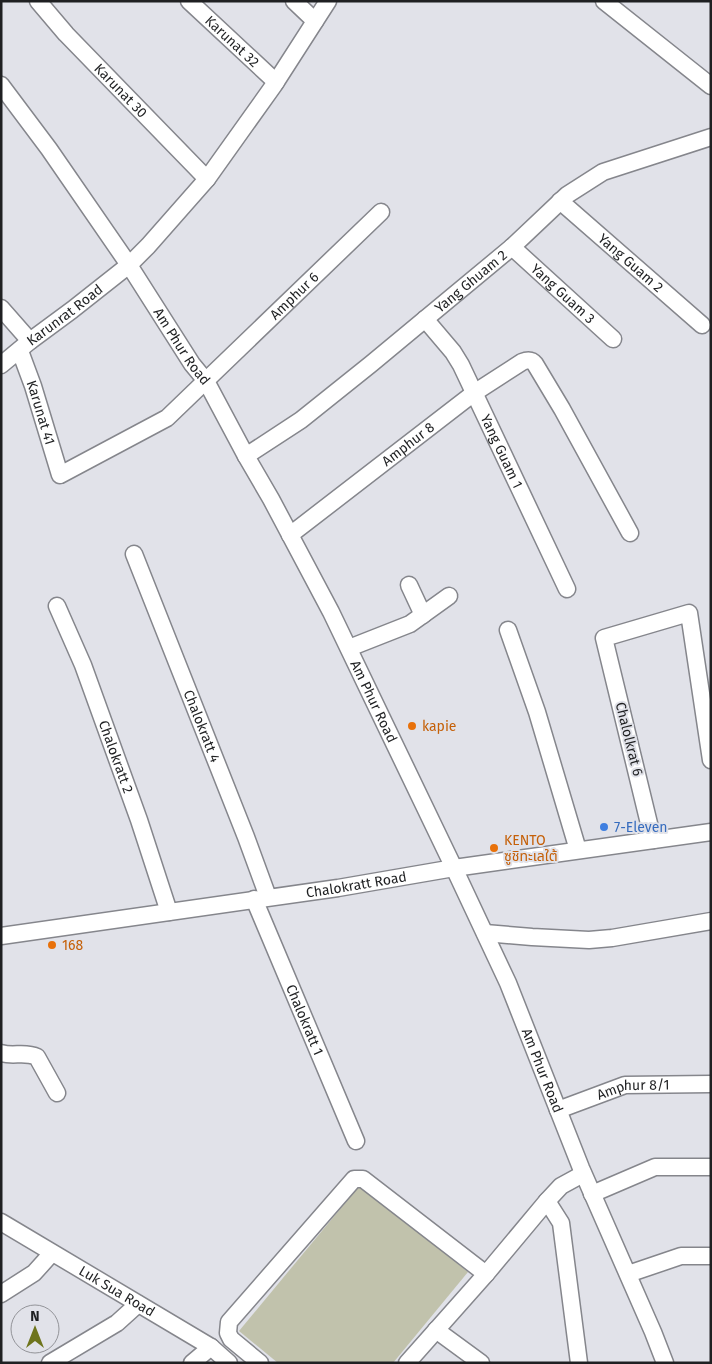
<svg xmlns="http://www.w3.org/2000/svg" width="712" height="1364" font-family="'Fira Sans','Noto Sans Thai',sans-serif">
  <style>
    .green { fill: #c1c2ac }
    .lines { fill: none; stroke-linecap: round; stroke-linejoin: round }
    .minor-casing { stroke: #85868c; stroke-width: 19 }
    .minor { stroke: #fff; stroke-width: 16 }
    .food-dot { fill: #e8710a; stroke: #e1e2e9; stroke-width: 2 }
    .shop-dot { fill: #3f7fe0; stroke: #e1e2e9; stroke-width: 2 }
    .labels { text-anchor: middle; dominant-baseline: central; stroke-width: 4; stroke-linejoin: round; paint-order: stroke }
    .street-label { font-size: 14px; fill: #1f2022; stroke: #e1e2e9 }
    .food-label { font-size: 14px; fill: #c56008; stroke: #e1e2e9; text-anchor: start }
    .shop-label { font-size: 14px; fill: #366cbe; stroke: #e1e2e9; text-anchor: start }
  </style>
  <rect width="100%" height="100%" fill="#e1e2e9"/>
  <!-- green -->
  <path class="green" d="M360 1185 468 1272 393 1363H278L239 1331Z"/>
  <g class="lines">
    <!-- minor casing -->
    <g class="minor-casing">
      <g id="minor">
        <path id="s1" d="M38 1 66 34 207 179"/>
        <path id="s2" d="M189 1 276 82"/>
        <path d="M294 1 315 21"/>
        <path d="M604 1 711 86"/>
        <path id="s3" d="M1 85 49 149 129 265 192 364 206 381 246 456 271 499 331 612 454 868 508 983 581 1168 653 1332 665 1363"/>
        <path id="s4" d="M560 201 702 325"/>
        <path id="s5" d="M512 247 613 339"/>
        <path d="M1 308 30 341"/>
        <path id="s6" d="M425 319 453 352 461 365 567 589"/>
        <path id="s7" d="M20 351 33 386 60 475 167 418 381 212"/>
        <path id="s8" d="M1 365 30 341 72 310 129 265 148 246 207 179 274 85 328 1"/>
        <path id="s9" d="M246 456 301 420 371 364 512 247 567 195 603 172 711 137"/>
        <path id="s10" d="M290 535 474 393 522 362C527 360 531 359 535 364L562 409 630 533"/>
        <path id="s11" d="M134 554 246 837 268 897"/>
        <path d="M409 585 423 615"/>
        <path id="s12" d="M57 606 83 665 139 820 169 912"/>
        <path d="M508 630 537 712 578 850"/>
        <path d="M349 648 410 624 449 596"/>
        <path d="M653 840 604 638 689 613 711 760"/>
        <path id="s13" d="M254 899 356 1141"/>
        <path d="M485 933 532 937 589 940 612 938 711 921"/>
        <path id="s14" d="M1 936 338 888 454 868 711 832"/>
        <path d="M1 1053C13 1057 25 1051 37 1057L57 1093"/>
        <path id="s15" d="M558 1110 625 1085 711 1084"/>
        <path d="M592 1194 655 1167H711"/>
        <path d="M547 1201 561 1223 579 1363"/>
        <path id="s16" d="M1 1222 211 1347 229 1363"/>
        <path d="M628 1274 681 1256H711"/>
        <path d="M1 1294 34 1273 52 1253"/>
        <path d="M436 1330 481 1363"/>
        <path d="M50 1363 117 1323 138 1304"/>
        <path d="M192 1363 211 1347"/>
        <path d="M260 1363 231 1339 228 1333 229 1322 354 1179H363L486 1274"/>
        <path d="M407 1363 486 1274 547 1201 561 1186 583 1174"/>
      </g>
    </g>
    <!-- minor -->
    <use href="#minor" class="minor"/>
  </g>
  <!-- markers -->
  <g class="food-dot">
    <circle cx="412" cy="726" r="5"/>
    <circle cx="494" cy="848" r="5"/>
    <circle cx="52" cy="945" r="5"/>
  </g>
  <circle class="shop-dot" cx="604" cy="827" r="5"/>
  <g class="labels">
    <!-- street labels -->
    <g class="street-label">
      <text stroke="none"><textPath href="#s2" startOffset="59">Karunat 32</textPath></text>
      <text stroke="none"><textPath href="#s1" startOffset="122">Karunat 30</textPath></text>
      <text stroke="none"><textPath href="#s4" startOffset="94">Yang Guam 2</textPath></text>
      <text stroke="none"><textPath href="#s9" startOffset="285">Yang Ghuam 2</textPath></text>
      <text stroke="none"><textPath href="#s5" startOffset="69">Yang Guam 3</textPath></text>
      <text stroke="none"><textPath href="#s7" startOffset="428">Amphur 6</textPath></text>
      <text stroke="none"><textPath href="#s8" startOffset="81">Karunrat Road</textPath></text>
      <text stroke="none"><textPath href="#s3" startOffset="318">Am Phur Road</textPath></text>
      <text stroke="none"><textPath href="#s7" startOffset="65">Karunat 41</textPath></text>
      <text stroke="none"><textPath href="#s10" startOffset="149">Amphur 8</textPath></text>
      <text stroke="none"><textPath href="#s6" startOffset="154">Yang Guam 1</textPath></text>
      <text stroke="none"><textPath href="#s3" startOffset="722">Am Phur Road</textPath></text>
      <text stroke="none"><textPath href="#s11" startOffset="185">Chalokratt 4</textPath></text>
      <text transform="translate(629 739) rotate(76)">Chalolkrat 6</text>
      <text stroke="none"><textPath href="#s12" startOffset="162">Chalokratt 2</textPath></text>
      <text stroke="none"><textPath href="#s14" startOffset="359">Chalokratt Road</textPath></text>
      <text stroke="none"><textPath href="#s13" startOffset="131">Chalokratt 1</textPath></text>
      <text stroke="none"><textPath href="#s3" startOffset="1128">Am Phur Road</textPath></text>
      <text stroke="none"><textPath href="#s15" startOffset="79">Amphur 8/1</textPath></text>
      <text stroke="none"><textPath href="#s16" startOffset="135">Luk Sua Road</textPath></text>
    </g>
    <!-- food labels -->
    <g class="food-label">
      <text x="422" y="726">kapie</text>
      <text x="504" y="840">KENTO<tspan x="504" dy="16">ซูชิทะเลใต้</tspan></text>
      <text x="62" y="945">168</text>
    </g>
    <!-- shop labels -->
    <g class="shop-label">
      <text x="614" y="827">7-Eleven</text>
    </g>
  </g>
  <!-- border -->
  <rect width="712" height="1364" fill="none" stroke="#1f2022" stroke-width="5"/>
  <!-- north arrow -->
  <g transform="translate(35 1329)"><circle r="24" fill="#e1e2e9" stroke="#939499"/>
  <path d="M0-4L9 19L0 12L-9 19Z" fill="#6e741c"/>
  <text y="-8" font-size="14" font-weight="bold" text-anchor="middle" fill="#1f2022">N</text>
  </g>
</svg>
